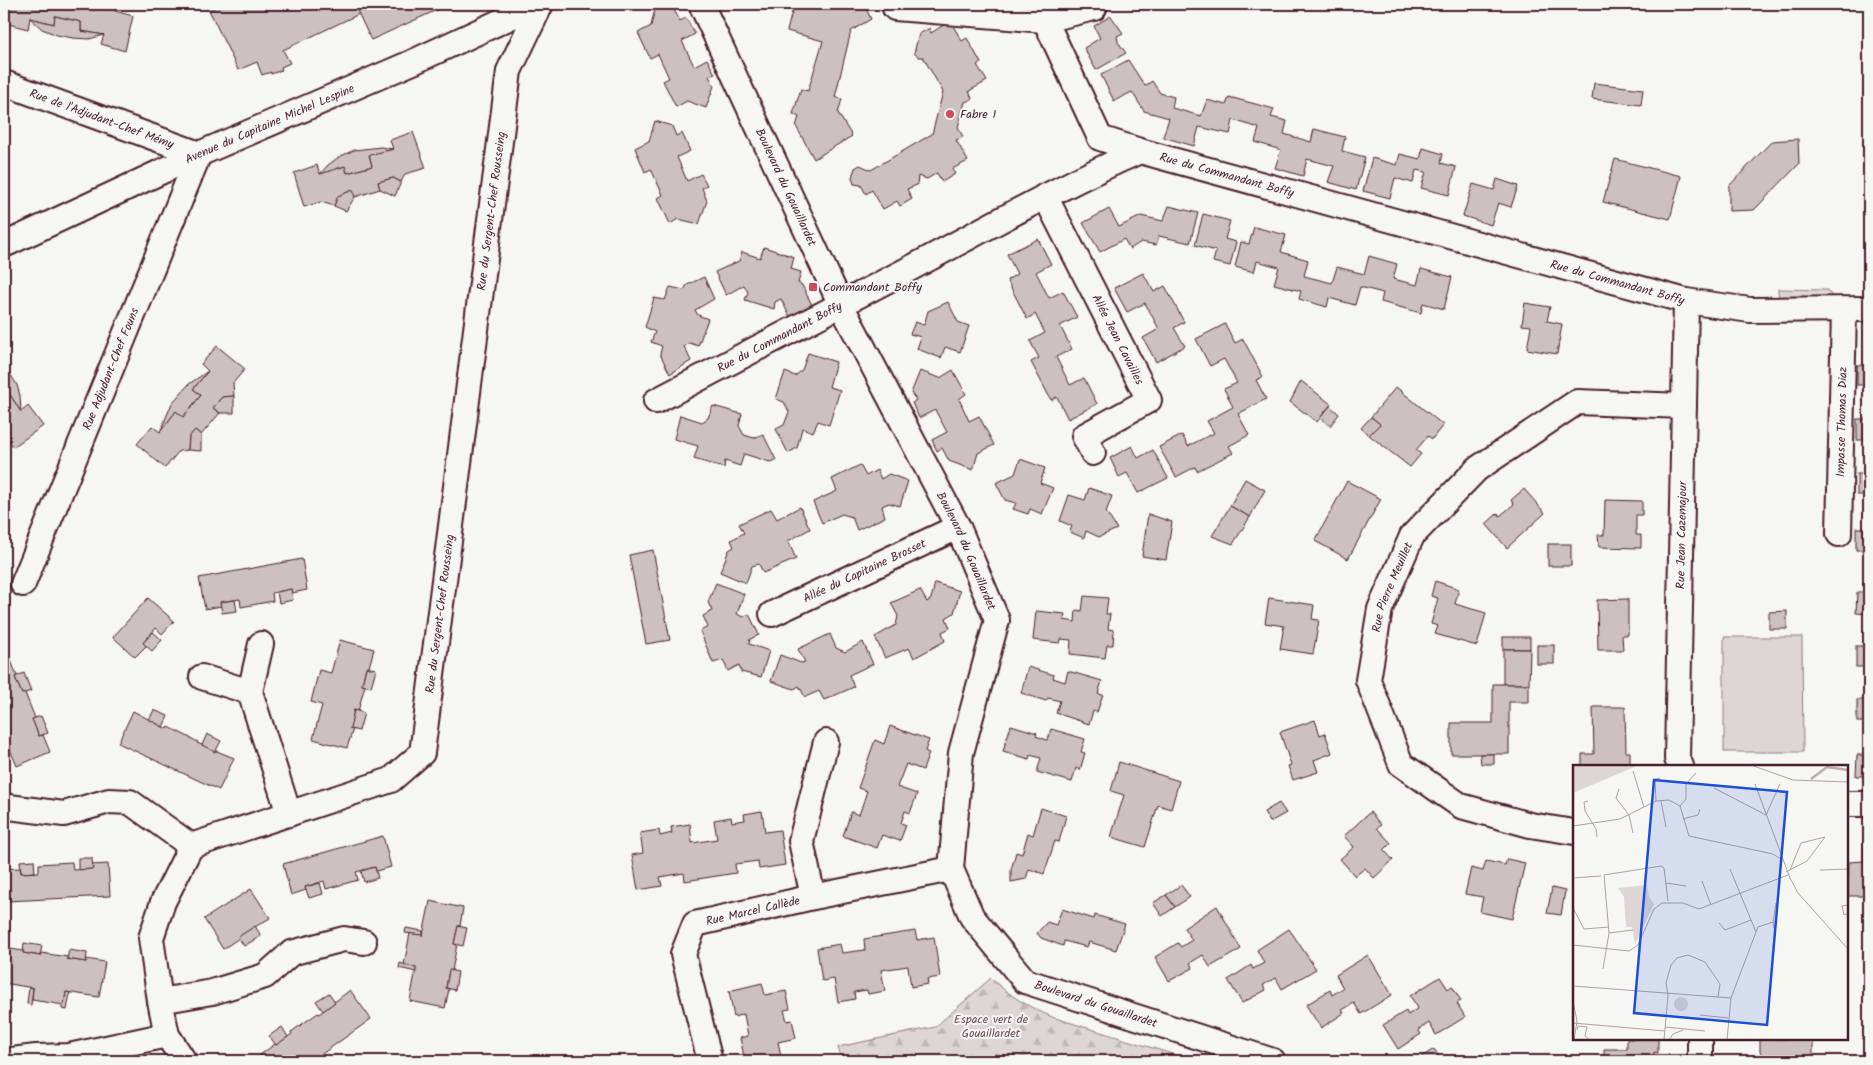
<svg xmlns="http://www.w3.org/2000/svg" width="1873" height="1065" font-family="Kalam,sans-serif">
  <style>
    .green { fill: #ddd6d5; stroke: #947a80 }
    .forest { fill: url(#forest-firs); stroke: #947a80 }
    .building { fill: #ccc1c0; stroke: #4a1f2b }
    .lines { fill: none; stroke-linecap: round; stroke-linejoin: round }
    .minor-casing { stroke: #4a1f2b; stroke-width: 28 }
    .minor { stroke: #f6f6f2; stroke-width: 24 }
    .poi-dot { fill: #d1495b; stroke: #f6f6f2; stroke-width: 2 }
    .labels { text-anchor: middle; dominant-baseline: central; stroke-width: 4; stroke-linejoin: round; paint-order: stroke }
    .poi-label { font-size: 12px; fill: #4a1f2b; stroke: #f6f6f2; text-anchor: start }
    .street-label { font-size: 12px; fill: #4a1f2b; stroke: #f6f6f2 }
    .park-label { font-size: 12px; fill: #6f4d56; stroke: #f6f6f2 }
    .inset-river { fill: none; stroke: #bbadae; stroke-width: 2.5 }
    .inset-road { fill: none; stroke: #b1a0a2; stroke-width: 1 }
    .view { fill: #1d4ed8; fill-opacity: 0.15; stroke: #1d4ed8; stroke-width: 2.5 }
    .inset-edge { fill: none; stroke: #4a1f2b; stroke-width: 2.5 }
  </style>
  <defs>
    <pattern id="forest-firs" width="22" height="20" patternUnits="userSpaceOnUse" patternTransform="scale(1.25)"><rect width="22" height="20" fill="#ddd6d5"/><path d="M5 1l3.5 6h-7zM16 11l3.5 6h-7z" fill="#bfb7b7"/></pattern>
  </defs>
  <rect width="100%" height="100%" fill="#f6f6f2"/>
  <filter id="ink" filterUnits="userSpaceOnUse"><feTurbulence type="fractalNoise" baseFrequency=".02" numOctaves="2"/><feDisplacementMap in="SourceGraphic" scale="10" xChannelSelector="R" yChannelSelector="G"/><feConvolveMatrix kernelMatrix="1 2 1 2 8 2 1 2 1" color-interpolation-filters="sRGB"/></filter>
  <g filter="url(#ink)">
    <!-- green -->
    <g class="green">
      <path d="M1778 289 1827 290 1837 302 1779 301Z"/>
      <path d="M1724 637H1802L1803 752H1724Z"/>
    </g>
    <!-- forest -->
    <path class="forest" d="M991 978C1009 996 1029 1007 1052 1017L1195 1061H842L838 1047 935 1027Z"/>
    <!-- building -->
    <g class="building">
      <path d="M7 4H87L103 9 110 4 115 11 133 16 125 51 101 44 104 35 81 31V22L55 16 54 24 30 18 28 29 4 23Z"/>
      <path d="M87 4H110L103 9Z"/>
      <path d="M222 4H354L359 14 283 50 290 63 281 67 282 70 271 74V72L262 75 257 62 238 70 209 10Z"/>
      <path d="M354 4H450L371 40Z"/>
      <path d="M656 4 673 8 680 21 686 18 695 34 682 41 694 66 707 59 715 74 709 76 714 86 706 108 687 101 676 107 663 81 669 78 658 54 650 58 638 33 651 26Z"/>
      <path d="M794 4H864L871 19 851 31 835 97 842 99 838 113 852 136 814 159 796 126 799 117 793 114 801 89 808 91 823 41 787 31Z"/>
      <path d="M55 16 81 22V31L104 35 89 39 73 38 57 35 42 29 30 18 54 24Z"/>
      <path d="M1111 16 1123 33 1117 36 1118 42 1126 53 1096 70 1084 48 1100 38 1094 26Z"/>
      <path d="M950 21 962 41 967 38 981 63 977 65 987 81 969 91 972 99 965 102 958 127 963 137 956 140 968 161 952 169 955 174 942 182 937 173 927 179 918 176 917 185 907 189 912 199 900 206 897 201 883 209 872 190 866 194 861 185 854 184 852 177 855 168 860 165 871 170 932 134 943 92 923 57H919L914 53 919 34 930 28 931 33Z"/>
      <path d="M1128 60 1145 86 1152 81 1160 93 1174 97 1172 108 1201 116 1207 100 1226 105 1229 97 1274 109 1271 117 1287 121 1284 134 1311 142 1314 129 1345 137 1342 151 1365 157 1356 190 1328 182 1334 166 1307 159 1303 176 1275 168 1281 150 1255 142 1259 128 1233 120 1230 134 1199 127 1194 146 1163 137 1169 118 1144 111 1132 92 1114 101 1101 75Z"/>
      <path d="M1594 83 1643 89 1641 105 1592 99Z"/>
      <path d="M655 121 672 126 676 136 682 133 690 151 677 157 687 181 701 174 707 185 702 188 707 201 699 224 678 219 670 224 658 198 663 195 651 169 645 172 635 148 649 141Z"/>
      <path d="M413 132 426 168 405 174 401 182 393 178 378 182 380 189 355 197 353 190 338 196 334 206 321 202 304 207 294 173 317 165 320 174 345 166 347 173 372 166 369 155 393 149 390 140Z"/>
      <path d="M1798 139 1799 164 1754 210 1729 211V186L1772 141Z"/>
      <path d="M381 147 393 149 369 155 372 166 347 173 345 166 320 174 328 165 339 157 354 150Z"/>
      <path d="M1423 148 1443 154 1441 163 1456 167 1449 195 1421 188 1426 172 1416 170 1413 183 1395 178 1390 198 1363 191 1372 158 1397 165 1400 154 1420 159Z"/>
      <path d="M1615 159 1681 176 1670 219 1603 202Z"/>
      <path d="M393 178 401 182 395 196 380 189 378 182Z"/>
      <path d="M1497 179 1518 186 1511 207 1498 203 1491 225 1463 216 1473 184 1494 190Z"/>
      <path d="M353 190 355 197 346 211 334 206 338 196Z"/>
      <path d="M1169 206 1198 213 1190 243 1159 236 1156 245 1141 242 1130 249 1124 239 1100 252 1083 223 1109 209 1119 227 1141 216 1163 221Z"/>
      <path d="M1203 214 1230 221 1225 239 1236 242 1230 266 1213 262 1216 251 1195 245Z"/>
      <path d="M1254 227 1286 235 1281 252 1308 260 1304 276 1332 283 1337 267 1364 274 1369 256 1397 264 1393 279 1417 285 1421 269 1452 277 1444 309 1423 303 1421 313 1381 302 1383 293 1360 287 1355 305 1329 298 1327 307 1299 299 1301 291 1274 284 1279 267 1257 261 1254 272 1235 267 1241 242 1249 244Z"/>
      <path d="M1038 239 1051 264 1036 272 1049 298 1063 291 1077 317 1060 326 1072 349 1056 357 1070 385 1084 378 1097 404 1068 419 1057 397 1051 400 1031 362 1039 358 1030 341 1045 333 1035 314 1027 319 1007 280 1017 274 1007 254Z"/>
      <path d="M764 247 794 257 791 269 801 272 798 283 802 285 812 305 790 317 781 299 775 302 774 309 745 300 748 292 744 285 726 295 715 272 739 261 742 252 760 258Z"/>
      <path d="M1143 273 1154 292 1165 286 1184 322 1174 328 1185 346 1156 362 1143 338 1159 329 1145 303 1127 312 1114 288Z"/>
      <path d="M704 277 714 299 695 310 698 315 708 319 698 346 690 343 684 346 691 361 670 374 660 354 662 346 651 342 655 332 645 327 654 298 665 300 670 287 684 290 687 285Z"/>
      <path d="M948 302 958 322 969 326 960 352 945 347 941 358 917 349 921 337 910 334 915 322 924 325 928 311Z"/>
      <path d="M1525 303 1550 307 1547 321 1562 324 1557 354 1527 349 1531 326 1522 325Z"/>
      <path d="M1225 324 1235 343 1243 339 1263 377 1256 380 1266 399 1238 414 1249 435 1229 446 1233 453 1197 471 1195 467 1176 477 1159 447 1182 435 1188 446 1214 433 1207 421 1233 407 1224 389 1237 383 1224 359 1210 366 1196 339Z"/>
      <path d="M217 346 245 369 233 383 234 396 222 397 213 408 220 413 201 435 195 430 189 437 188 450 179 451 165 468 137 444 152 426 160 432 176 411 183 417 201 395 193 389 208 371 201 364Z"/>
      <path d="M808 353 836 362 829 387 840 390 829 425 818 421 813 432 802 428 797 448 788 453 776 429 784 425 789 412 784 402 776 399 785 372 795 376 802 370Z"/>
      <path d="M4 364 17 385 20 396 21 412 7 390 4 392Z"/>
      <rect x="1857" y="365" width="12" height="20"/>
      <path d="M953 370 966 394 959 399 969 421 979 416 994 445 978 453 973 470 949 461 942 448 937 451 932 440 947 432 935 410 919 418 912 403 916 400 911 393 920 371 940 378Z"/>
      <path d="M208 371 193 389 201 395 183 417 176 411 160 432 172 403 189 384Z"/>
      <path d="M1301 381 1331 404 1317 422 1290 402Z"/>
      <path d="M1396 387 1443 425 1432 439 1428 436 1416 450 1421 454 1410 467 1369 435 1380 424 1371 417Z"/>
      <path d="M7 390 21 412 28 406 43 426 13 447 4 434V392Z"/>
      <path d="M234 396V413H220L213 408 222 397Z"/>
      <path d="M713 406 742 414 739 426 744 435 754 438 763 434 776 460 770 462 744 454 740 466 725 461 724 468 694 459 698 446 674 439 680 415 702 422 708 418Z"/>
      <path d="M1330 406 1339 414 1330 426 1320 418Z"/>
      <path d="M1371 417 1380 424 1369 435 1361 428Z"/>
      <rect x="1857" y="419" width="12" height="21"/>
      <path d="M195 430 201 435V451L188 450 189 437Z"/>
      <path d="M1132 446 1138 458 1153 450 1168 478 1138 493 1127 473 1119 477 1110 458Z"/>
      <path d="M1020 459 1045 468 1040 483 1053 488 1042 514 1030 509 1028 514 1013 509 1016 503 1005 500 996 483 1015 474Z"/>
      <path d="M860 465 866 476 877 470 881 479 889 474 908 481 900 506 889 503 882 506 885 517 857 530 852 517 842 514 822 523 813 502 837 491 832 479Z"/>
      <rect x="1857" y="474" width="12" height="21"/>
      <path d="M1245 479 1265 490 1250 517 1230 506Z"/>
      <path d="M1347 481 1381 499 1348 559 1315 541Z"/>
      <path d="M1089 488 1112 496 1106 512 1117 529 1099 537 1086 531 1084 538 1070 532 1072 526 1060 521 1069 495 1085 500Z"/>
      <path d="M1524 489 1545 513 1507 548 1486 524 1498 513 1500 516 1514 504 1511 500Z"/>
      <path d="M1605 500 1642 501V515H1636V535H1641V548L1599 547 1598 535H1604Z"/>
      <path d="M1230 506 1250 517 1233 544 1212 536Z"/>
      <path d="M800 507 810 529 788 541 796 559 763 573 759 564 752 566 746 583 720 572 729 550 734 547 731 540 744 533 739 524 771 509 777 519Z"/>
      <path d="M1148 514 1172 522 1166 560 1142 556Z"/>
      <rect x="1856" y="528" width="13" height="22"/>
      <rect x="1548" y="544" width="23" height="22"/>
      <path d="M653 550 670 640 646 644 629 555Z"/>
      <path d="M302 559 307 590 292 593 291 589 272 593 273 601 241 607 240 599 220 602 221 606 205 609 199 578Z"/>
      <path d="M1435 581 1459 589 1455 604 1486 613 1477 646 1435 634 1438 626 1431 624 1438 598 1431 596Z"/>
      <path d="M716 583 744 594 737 614 743 617 749 614 759 635 750 639 749 644 769 651 761 677 741 672 739 665 728 671 723 660 713 663 700 631 708 627 703 616 712 611 708 602Z"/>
      <path d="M935 583 960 591 954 613 946 618 950 628 942 632 945 641 914 658 909 648 885 658 875 637 896 625 898 616 891 603 920 590 927 602 931 599Z"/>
      <path d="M291 589 293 600 279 603 277 592Z"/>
      <path d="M1857 592H1869V614L1856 613Z"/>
      <path d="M1084 596 1108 598 1106 614H1110L1108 629 1114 630 1113 645H1107L1105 658 1070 654 1071 640 1061 639 1060 643 1033 640 1036 611 1065 614 1064 620 1075 622 1076 610 1082 611Z"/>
      <path d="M148 598 174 621 162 634 156 628 143 643 146 646 135 657 113 637Z"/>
      <path d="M1269 598 1314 605 1312 619 1319 620 1313 654 1280 649 1284 626 1265 623Z"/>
      <path d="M1628 599V635H1622L1623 650H1598L1597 600Z"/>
      <path d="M235 600 237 611 222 613 220 602Z"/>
      <path d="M1787 611V629H1769V612Z"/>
      <path d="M153 632 162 640 152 651 143 643Z"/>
      <path d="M830 634 836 648 845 652 863 642 873 664 849 675 854 687 824 700 819 691 805 697 799 686 794 689 771 681 780 655 801 663 805 662 798 649Z"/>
      <rect x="1503" y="637" width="27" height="12"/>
      <path d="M340 640 374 649 369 667H366L362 685H365L358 711 354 710 350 729H353L347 748 313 739 322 705 311 702 319 670 331 673Z"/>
      <rect x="1537" y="645" width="17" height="19"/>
      <rect x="1856" y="646" width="13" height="21"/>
      <path d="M1503 649H1530L1529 684H1503Z"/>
      <path d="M10 658 17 676 15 677 22 694 25 693 35 718 32 719 39 736 43 735 50 752 17 766 4 735V661Z"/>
      <path d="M366 667 376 669 371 687 362 685Z"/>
      <path d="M1028 667 1054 675 1053 678 1065 682 1068 671 1102 681 1098 694 1103 695 1097 712 1093 711 1089 724 1056 713 1060 701 1048 698 1046 701 1021 693Z"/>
      <path d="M24 673 31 691 22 694 15 677Z"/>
      <path d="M1493 684H1529V702H1509V754H1451V723H1493Z"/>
      <rect x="1857" y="700" width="12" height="22"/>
      <path d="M1593 707H1625L1626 752H1630V766H1582V754H1594Z"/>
      <path d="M154 710 168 716 163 727 149 720Z"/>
      <path d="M354 710 364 713 359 731 350 729Z"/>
      <path d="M133 711 163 727 168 729 169 727 198 742 197 743 234 758 219 790 118 743Z"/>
      <path d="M41 716 48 733 39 736 32 719Z"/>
      <path d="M1315 720 1320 735 1325 733 1332 753 1314 760 1318 772 1293 780 1288 766 1291 765 1280 732Z"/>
      <path d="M1011 725 1037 733 1036 736 1047 740 1051 729 1085 739 1081 752 1085 753 1080 770 1076 768 1072 782 1037 772 1041 758 1030 755 1029 759 1003 751Z"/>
      <path d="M890 726 929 740 925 751 929 753 923 770 906 764 897 787 917 794 910 813 905 811 901 823 906 825 900 841 882 835 877 848 843 836 851 812 859 815 867 791 858 788 875 740 884 744Z"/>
      <path d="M207 734 221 741 215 752 202 745Z"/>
      <path d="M1480 754H1494V764H1481Z"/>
      <path d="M1857 755H1869V776H1856Z"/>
      <path d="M1119 762 1179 781 1171 809 1158 805 1145 847 1111 837 1124 795 1111 791Z"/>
      <path d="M1279 803 1286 813 1270 822 1264 812Z"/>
      <path d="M1041 808 1066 816 1059 842 1055 841 1044 874 1029 869 1026 879 1011 882V870L1016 852 1022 854 1028 833 1033 835Z"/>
      <path d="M762 811 765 832 780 830 785 865 759 869 758 861 735 864 736 873 685 881 684 873 660 877 662 886 638 890 632 855 643 853 640 833 659 830 660 836 672 833 671 827 690 824 692 843 717 839 714 820 731 817 732 822 745 820 744 814Z"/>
      <path d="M1370 812 1381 825 1377 828 1391 843 1384 850 1393 860 1374 878 1365 868 1355 876 1340 859 1354 847 1344 836Z"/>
      <path d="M383 836 391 867 376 871 375 867 356 872 358 880 326 889 324 881 305 887 306 890 291 895 283 864Z"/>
      <path d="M1864 838H1869V899H1864V896H1848L1849 862 1864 861Z"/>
      <path d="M78 858H92L93 869 78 870Z"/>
      <path d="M1507 859 1525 863 1512 919 1480 912 1483 897 1465 894 1471 868 1483 871 1486 861 1505 865Z"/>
      <path d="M34 860 35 872 21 873 20 861Z"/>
      <path d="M72 862 73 870 93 869 92 865 108 864 110 896 6 901 4 869 20 868 21 873 39 872V864Z"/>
      <path d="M375 867 378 878 364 882 361 871Z"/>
      <path d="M320 883 323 894 309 898 305 887Z"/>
      <path d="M1181 885 1190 897 1175 907 1166 895Z"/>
      <path d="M1552 888 1565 891 1561 915 1547 913Z"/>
      <path d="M251 889 270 918 238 937 239 938 223 949 204 919Z"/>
      <path d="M1166 895 1175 907 1162 916 1153 903Z"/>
      <path d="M430 901 463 908 460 926H458L454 944H457L452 971 449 970 446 988 449 989 445 1008 410 1001 416 968 404 965 410 933 423 935Z"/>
      <path d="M1217 906 1241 949 1210 967 1203 955 1190 963 1193 968 1169 981 1155 957 1178 943 1181 947 1192 940 1184 928Z"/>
      <path d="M1062 909 1094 919 1095 915 1125 924 1116 950 1089 942 1087 947 1064 941 1063 946 1041 938 1037 933 1047 922 1056 925Z"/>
      <path d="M255 926 261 936 244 946 238 937Z"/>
      <path d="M458 926 467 928 463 946 454 944Z"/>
      <path d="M406 928 423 931V935L405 933Z"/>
      <path d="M1289 929 1316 969 1282 989 1276 978 1263 985 1266 990 1242 1003 1228 980 1251 965 1253 969 1264 963 1257 950Z"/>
      <path d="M915 931 917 940 934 937 940 977 927 979 928 984 911 987 908 966 881 970 885 991 868 994 867 990 854 992 855 999 838 1002 834 979 822 981 817 948 840 944 842 953 865 950 864 939Z"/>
      <path d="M24 943 42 946 40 956 23 953Z"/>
      <path d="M4 948 23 951V953L40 956 41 953 68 957 67 959 86 962V959L105 962 99 997 66 992 64 1005 32 1000 33 988 4 983Z"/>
      <path d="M69 950 87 953 86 962 67 959Z"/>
      <path d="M1368 955 1392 995 1361 1014 1354 1003 1342 1010 1344 1013 1321 1028 1306 1005 1330 990 1332 995 1343 988 1336 975Z"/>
      <path d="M400 963 416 968V972L399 968Z"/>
      <path d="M449 970 458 972 455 990 446 988Z"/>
      <path d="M1440 977 1448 989 1452 986 1461 1001 1457 1003 1465 1017 1436 1035 1429 1023 1418 1030 1421 1034 1398 1049 1383 1025 1406 1011 1408 1015 1418 1008 1410 996Z"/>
      <path d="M762 983 765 995 786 991 790 1009 784 1010 787 1021 792 1020 796 1038 778 1042 782 1061H745L740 1038 748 1036 744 1014 734 1017 729 991Z"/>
      <path d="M29 987 33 988 31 1005 27 1004Z"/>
      <path d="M350 990 371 1019 312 1061H264L260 1055 275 1044 276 1045 292 1034 291 1032 318 1013 319 1014Z"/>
      <path d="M66 992 70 993 67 1010 62 1009V1005H64Z"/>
      <path d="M329 993 335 1002 323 1011 316 1001Z"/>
      <path d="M282 1027 288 1037 276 1045 269 1036Z"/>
      <path d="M1627 1039H1658V1053L1654 1052V1061H1604V1049H1627Z"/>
      <path d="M1760 1039H1813V1061H1763L1762 1054 1760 1051Z"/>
      <path d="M1434 1049 1442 1061 1445 1058 1447 1061H1415Z"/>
    </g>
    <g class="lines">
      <!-- minor casing -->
      <g class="minor-casing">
        <g id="minor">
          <path id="s1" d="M701 4 841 305 958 527 997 620 961 753 951 869 972 917 1025 981 1273 1061"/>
          <path d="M895 8 1045 20"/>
          <path d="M1094 8 1045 20 1100 138 1140 151"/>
          <path id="s2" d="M4 83 199 154 23 584"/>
          <path id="s3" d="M1045 196 1149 400 1084 436 1093 453"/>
          <path id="s4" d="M4 245 199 154 413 62 538 4"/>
          <path id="s5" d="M656 401C741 357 826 313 911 268 987 228 1062 185 1140 151L1686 301 1750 310 1869 309"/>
          <path id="s6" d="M1839 534 1844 310"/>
          <path id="s7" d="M772 614 958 527"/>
          <path d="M202 677 250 692 289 814"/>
          <path d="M250 692 261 644"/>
          <path id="s8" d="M1681 766 1677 759 1686 301"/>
          <path d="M1847 804H1869"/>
          <path d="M4 805 9 807 64 814 109 801 130 802 191 846"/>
          <path id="s9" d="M1574 832 1530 825 1461 806 1401 764 1368 680 1380 609 1412 536 1477 469 1577 402 1684 406"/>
          <path d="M813 897 801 841 826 742"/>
          <path d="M160 1001 212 992 265 976 291 953 344 939 364 942"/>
          <path d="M4 1061 36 1057 69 1056 167 1035"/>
          <path id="s10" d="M184 1061 167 1035 160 1001 151 938 163 902 191 846 391 780 422 753 509 71 541 4"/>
          <path id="s11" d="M710 1061 683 954 695 924 813 897 951 869"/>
          <path d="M1700 1061V1039"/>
        </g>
      </g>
      <!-- minor -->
      <use href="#minor" class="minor"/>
    </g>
  </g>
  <!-- markers -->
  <g class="poi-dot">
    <circle cx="950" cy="114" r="5"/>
    <rect x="808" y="282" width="10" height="10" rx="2.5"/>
  </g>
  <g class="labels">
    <!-- poi labels -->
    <g class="poi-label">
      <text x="960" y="114">Fabre 1</text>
      <text x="823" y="287">Commandant Boffy</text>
    </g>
    <!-- street labels -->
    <g class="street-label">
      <text stroke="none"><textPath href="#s2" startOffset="104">Rue de l'Adjudant-Chef Mémy</textPath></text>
      <text stroke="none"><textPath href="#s4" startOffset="292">Avenue du Capitaine Michel Lespine</textPath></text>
      <text stroke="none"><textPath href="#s5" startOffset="635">Rue du Commandant Boffy</textPath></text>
      <text stroke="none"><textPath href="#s1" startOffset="202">Boulevard du Gouaillardet</textPath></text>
      <text stroke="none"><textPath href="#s10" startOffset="1028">Rue du Sergent-Chef Rousseing</textPath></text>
      <text stroke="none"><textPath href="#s5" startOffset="1040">Rue du Commandant Boffy</textPath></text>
      <text stroke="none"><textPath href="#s5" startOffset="139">Rue du Commandant Boffy</textPath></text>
      <text stroke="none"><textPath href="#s3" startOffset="161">Allée Jean Cavailles</textPath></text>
      <text transform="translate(111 369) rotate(-68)">Rue Adjudant-Chef Founs</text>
      <text stroke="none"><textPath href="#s6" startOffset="112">Impasse Thomas Diaz</textPath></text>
      <text stroke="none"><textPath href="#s8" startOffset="232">Rue Jean Cazemajour</textPath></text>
      <text stroke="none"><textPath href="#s1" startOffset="608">Boulevard du Gouaillardet</textPath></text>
      <text stroke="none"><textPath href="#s7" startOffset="102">Allée du Capitaine Brosset</textPath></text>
      <text stroke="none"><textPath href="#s9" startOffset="376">Rue Pierre Meuillet</textPath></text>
      <text stroke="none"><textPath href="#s10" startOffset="622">Rue du Sergent-Chef Rousseing</textPath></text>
      <text stroke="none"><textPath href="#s11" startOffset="202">Rue Marcel Callède</textPath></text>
      <text stroke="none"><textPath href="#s1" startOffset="1148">Boulevard du Gouaillardet</textPath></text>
    </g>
    <!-- park labels -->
    <g class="park-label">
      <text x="991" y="1019">Espace vert de<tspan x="991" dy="14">Gouaillardet</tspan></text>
    </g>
  </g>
  <!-- overview -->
  <g transform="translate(1573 765)">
    <rect width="275" height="275" fill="#f6f6f2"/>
    <path d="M101 239a7 7 0 1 1 14 0a7 7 0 1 1-14 0Z" fill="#ddd6d5"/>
    <path d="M0 0H66L0 28ZM74 120 76 132 81 139 62 179 59 162H53L51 132 45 123Z" fill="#ddd6d5"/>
    <path class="inset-river" d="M238 14 254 2 275 5"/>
    <path class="inset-road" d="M178 0 220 15 275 17M60 6 71 42M182 19 217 113 225 128 275 184M141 23 193 50 207 19M46 24 43 33 56 50 60 68M15 36 11 37 12 46 23 64 24 72M83 36 82 14 87 13M88 36 93 62M107 41 113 34V19L123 8M110 54 125 50 127 44M0 61 47 54 83 36 96 35 107 41 116 71 200 89 208 94M247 105 275 104M213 107 234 96 252 72 228 78 217 105M0 113 28 111M129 116 138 140M93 118 113 121M0 143 11 164 36 162M274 149 271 150 269 141 275 140M200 157 203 138M146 158 152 165 178 155M183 167 185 162 200 157 201 163M36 168 60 165M0 180 56 186 65 180 81 144 89 138H110L126 144 215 110M30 204 36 168 31 110 88 101 91 103 95 136M0 221 158 233M0 236 4 256 1 275M127 250 155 253M0 258 92 266M92 262 132 266M4 265 5 261 14 262 12 271 17 275M91 275 95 230 93 218 98 200 104 193 115 190 132 197 147 219 145 232M96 275 100 269 110 265M154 275 158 233 183 167 157 104"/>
    <path class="view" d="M81 15 214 27 194 260 61 248Z"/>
    <rect width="275" height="275" class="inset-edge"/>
  </g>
  <!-- margin -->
  <rect width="1873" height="1065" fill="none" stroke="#f6f6f2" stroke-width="20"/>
  <rect x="10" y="10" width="1853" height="1045" fill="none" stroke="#4a1f2b" stroke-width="2" filter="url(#ink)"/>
</svg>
